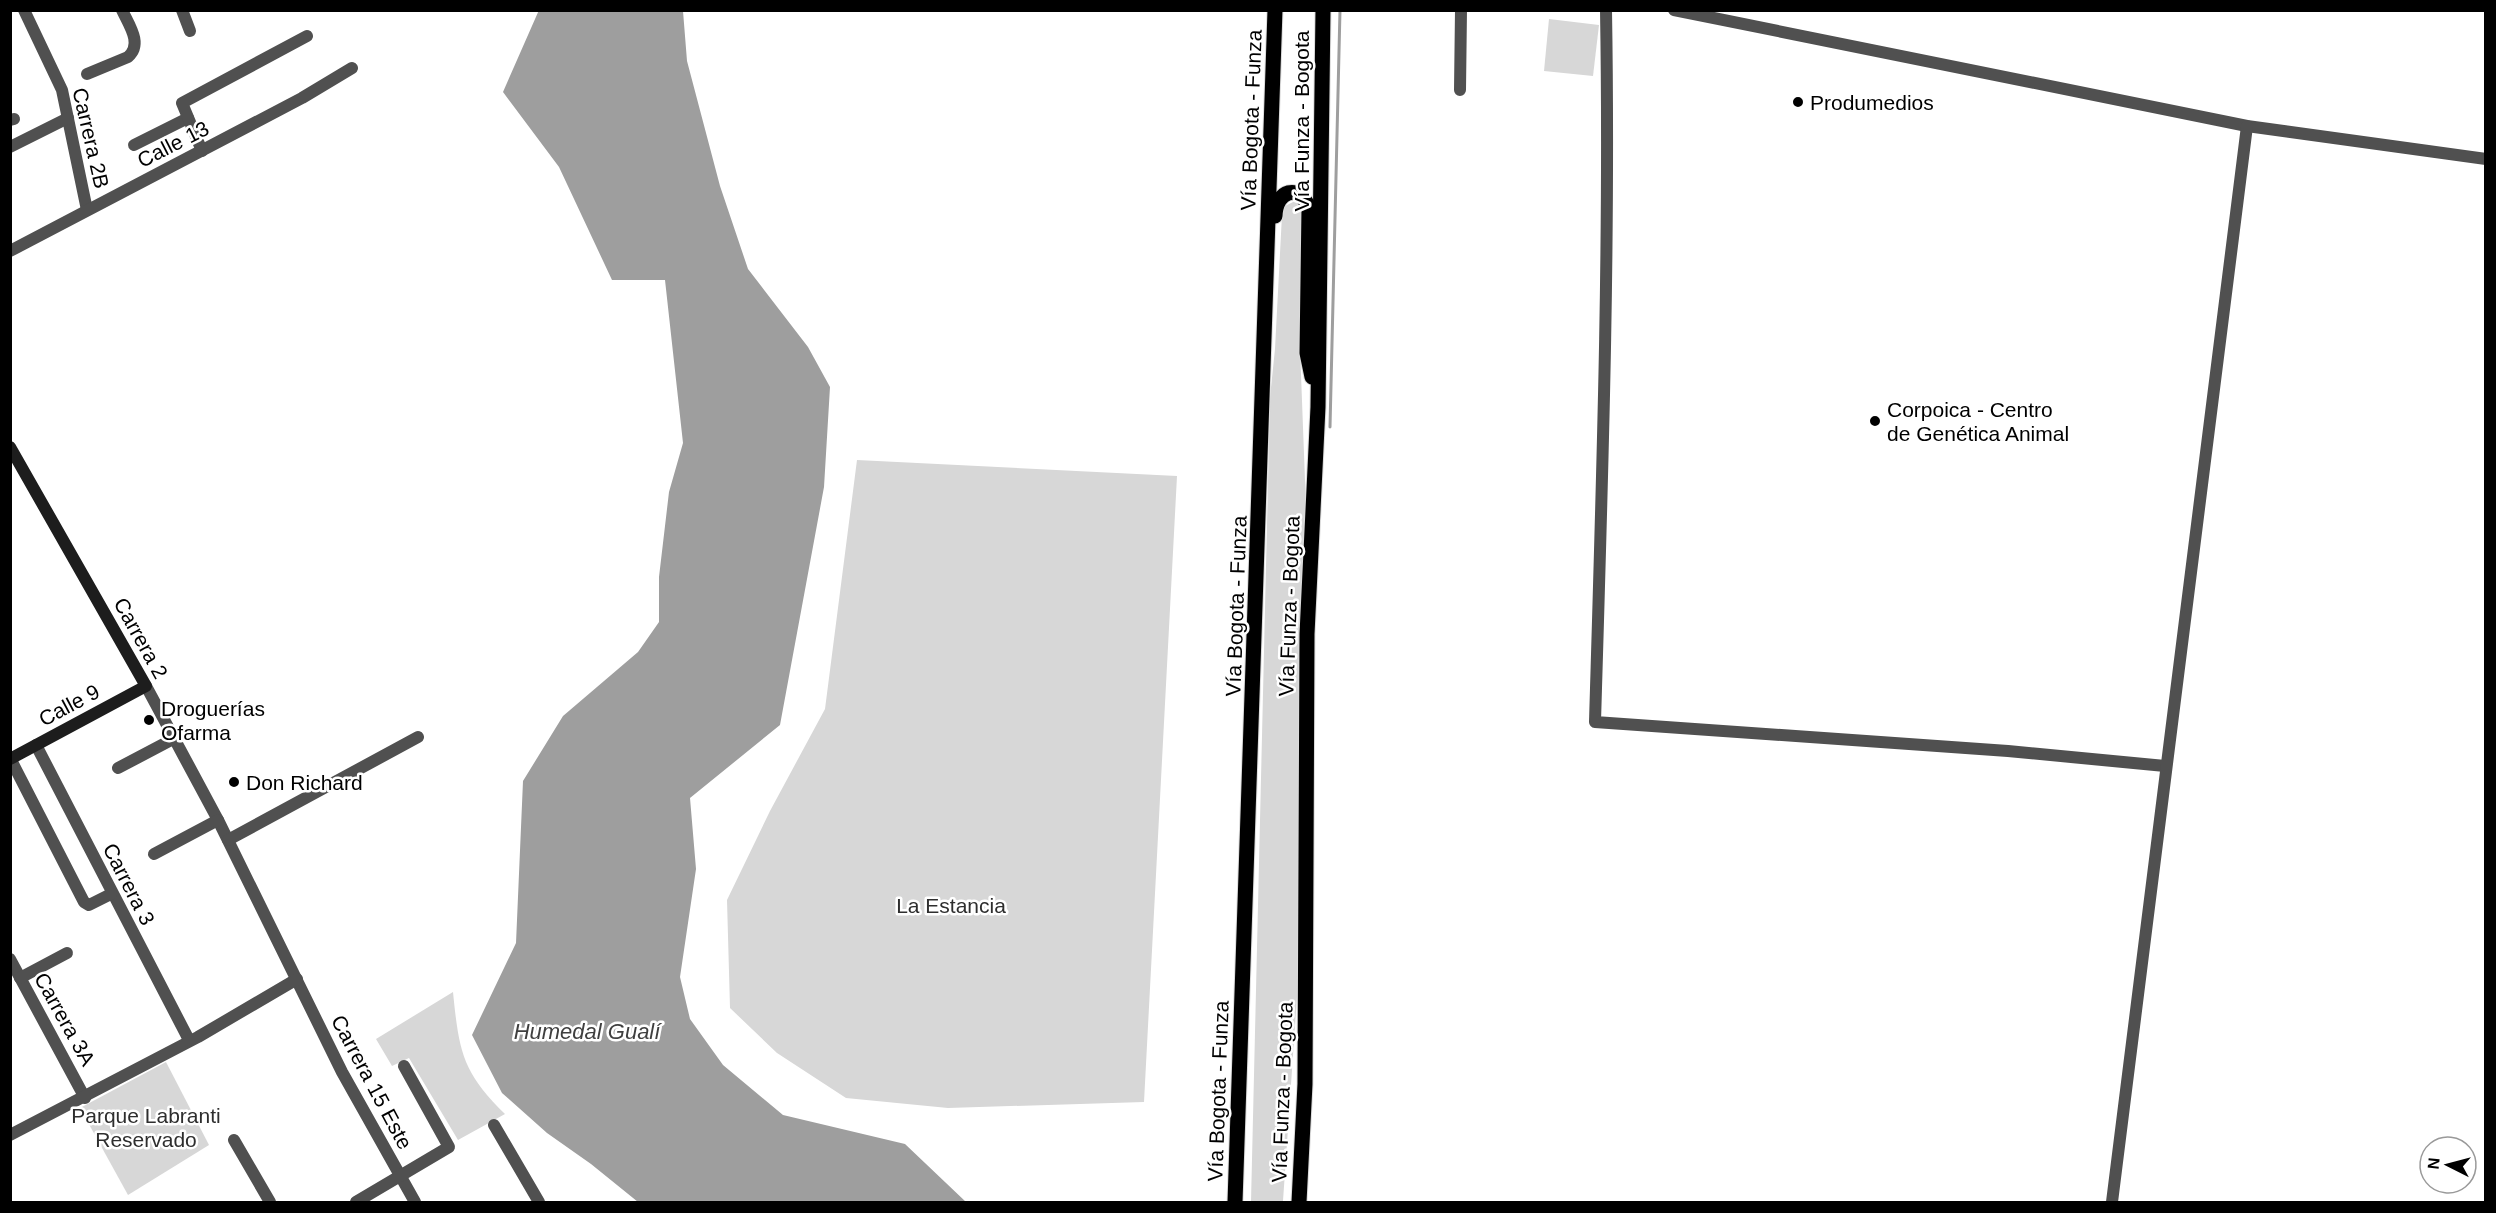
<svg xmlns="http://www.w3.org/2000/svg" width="2496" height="1213" font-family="Arial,sans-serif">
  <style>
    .green { fill: #d7d7d7 }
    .water { fill: #9e9e9e }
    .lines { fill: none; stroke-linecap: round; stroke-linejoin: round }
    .stream { stroke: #9e9e9e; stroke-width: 3 }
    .primary-casing { stroke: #dbdbdb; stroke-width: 17 }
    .minor { stroke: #505050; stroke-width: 12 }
    .secondary { stroke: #1d1d1d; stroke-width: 12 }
    .primary { stroke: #000; stroke-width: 15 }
    .poi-dot { fill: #000; stroke: #fff; stroke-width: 2 }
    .labels { text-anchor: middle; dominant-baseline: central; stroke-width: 5; stroke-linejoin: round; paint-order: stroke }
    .poi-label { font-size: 21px; fill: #000; stroke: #fff; text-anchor: start }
    .street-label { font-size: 21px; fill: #000; stroke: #fff }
    .park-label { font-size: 21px; fill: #2e2e2e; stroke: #fff }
    .water-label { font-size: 22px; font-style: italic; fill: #3f3f3f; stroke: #fff }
  </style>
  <rect width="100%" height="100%" fill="#fff"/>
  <!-- green -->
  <g class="green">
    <path d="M1549 19 1599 25 1593 76 1544 71Z"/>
    <path d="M1295 201 1304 207 1300 348 1306 507 1300 670 1302 804 1297 997 1283 1201 1251 1202 1270 397 1275 349 1282 215 1283 207Z"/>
    <path d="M857 460 1177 476 1144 1102 948 1108 846 1098 777 1053 730 1008 727 900 770 811 825 709Z"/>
    <path d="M453 992C459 1051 462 1072 505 1114L458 1140 409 1058 392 1066 376 1039Z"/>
    <path d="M166 1062 209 1145 128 1195 80 1108Z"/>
  </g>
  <!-- water -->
  <path class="water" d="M539 10 683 11 687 61 720 186 748 269 808 347 830 387 824 487 780 725 690 798 696 869 680 977 690 1019 723 1065 783 1115 905 1144 966 1202H638L591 1164 547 1133 502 1093 472 1035 516 943 523 781 563 716 638 652 659 622V577L669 492 683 443 665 280H612L559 167 503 92Z"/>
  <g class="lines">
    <!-- stream -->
    <path class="stream" d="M1330 427 1340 10"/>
    <!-- primary casing -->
    <g class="primary-casing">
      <g id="primary">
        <path d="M1275 216C1276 190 1299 183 1309 208L1307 353 1312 377"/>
        <path d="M1235 1202 1275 10"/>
        <path d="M1299 1202 1305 1084 1307 634 1318 407 1323 10"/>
      </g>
    </g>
    <!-- minor -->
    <g class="minor">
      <path d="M24 10 62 90 87 210"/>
      <path d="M182 10 190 31"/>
      <path d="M1606 10C1610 248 1602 485 1595 722L2008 751 2165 766"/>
      <path d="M1674 10 2247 126 2486 159"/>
      <path d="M87 74 128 57C143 44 129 25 122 10"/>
      <path d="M1460 90 1461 10"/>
      <path d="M10 120 14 119"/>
      <path d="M134 145 188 118"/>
      <path d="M10 147 68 118"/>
      <path d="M202 151 182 103 307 36"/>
      <path d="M10 251 302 98 352 68"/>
      <path d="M146 686 218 820 342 1072 415 1202"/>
      <path d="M36 745 189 1040"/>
      <path d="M10 758 84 902 89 905 111 894"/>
      <path d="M118 768 175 738"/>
      <path d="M228 840 418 737"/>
      <path d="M154 854 218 820"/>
      <path d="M10 959 85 1098"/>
      <path d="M20 978 67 953"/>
      <path d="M494 1125 539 1202"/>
      <path d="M10 1135 198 1037 297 979"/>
      <path d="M234 1140 270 1202"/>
      <path d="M356 1202 449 1147 404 1066"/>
      <path d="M2112 1202 2247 126"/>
    </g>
    <!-- secondary -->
    <path class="secondary" d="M10 447 146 686 10 759"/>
    <!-- primary -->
    <use href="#primary" class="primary"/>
  </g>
  <!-- markers -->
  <g class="poi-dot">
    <circle cx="1798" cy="102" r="6"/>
    <circle cx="1875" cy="421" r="6"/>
    <circle cx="149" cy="720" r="6"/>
    <circle cx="234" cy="782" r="6"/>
  </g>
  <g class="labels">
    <!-- poi labels -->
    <g class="poi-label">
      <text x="1810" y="102">Produmedios</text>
      <text x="1887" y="409">Corpoica - Centro<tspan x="1887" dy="24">de Genética Animal</tspan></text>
      <text x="161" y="708">Droguerías<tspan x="161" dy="24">Ofarma</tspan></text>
      <text x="246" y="782">Don Richard</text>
    </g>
    <!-- street labels -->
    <g class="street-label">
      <text transform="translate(1251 120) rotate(-88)">Vía Bogota - Funza</text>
      <text transform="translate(1301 121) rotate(-90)">Vía Funza - Bogota</text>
      <text transform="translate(91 138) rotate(77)">Carrera 2B</text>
      <text transform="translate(173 144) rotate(-27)">Calle 13</text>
      <text transform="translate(1236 606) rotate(-88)">Vía Bogota - Funza</text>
      <text transform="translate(1289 606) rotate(-88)">Vía Funza - Bogota</text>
      <text transform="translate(141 638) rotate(61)">Carrera 2</text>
      <text transform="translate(69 705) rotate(-28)">Calle 9</text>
      <text transform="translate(129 884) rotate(63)">Carrera 3</text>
      <text transform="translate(65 1019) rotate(61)">Carrera 3A</text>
      <text transform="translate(372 1082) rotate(62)">Carrera 15 Este</text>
      <text transform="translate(1218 1091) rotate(-88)">Vía Bogota - Funza</text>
      <text transform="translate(1282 1092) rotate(-88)">Vía Funza - Bogota</text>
    </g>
    <!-- park labels -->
    <g class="park-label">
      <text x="951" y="905">La Estancia</text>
      <text x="146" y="1115">Parque Labranti<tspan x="146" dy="24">Reservado</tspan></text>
    </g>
    <!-- water labels -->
    <g class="water-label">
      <text x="587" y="1031">Humedal Gualí</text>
    </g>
  </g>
  <!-- border -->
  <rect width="2496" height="1213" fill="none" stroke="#000000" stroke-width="24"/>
  <!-- north arrow -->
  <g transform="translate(2448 1165) rotate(276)"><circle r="28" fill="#ffffff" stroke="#999999" stroke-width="1.5"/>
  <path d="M0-4.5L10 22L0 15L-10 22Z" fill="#000000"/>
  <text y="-9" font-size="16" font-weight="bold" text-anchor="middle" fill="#000000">N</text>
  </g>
</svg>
